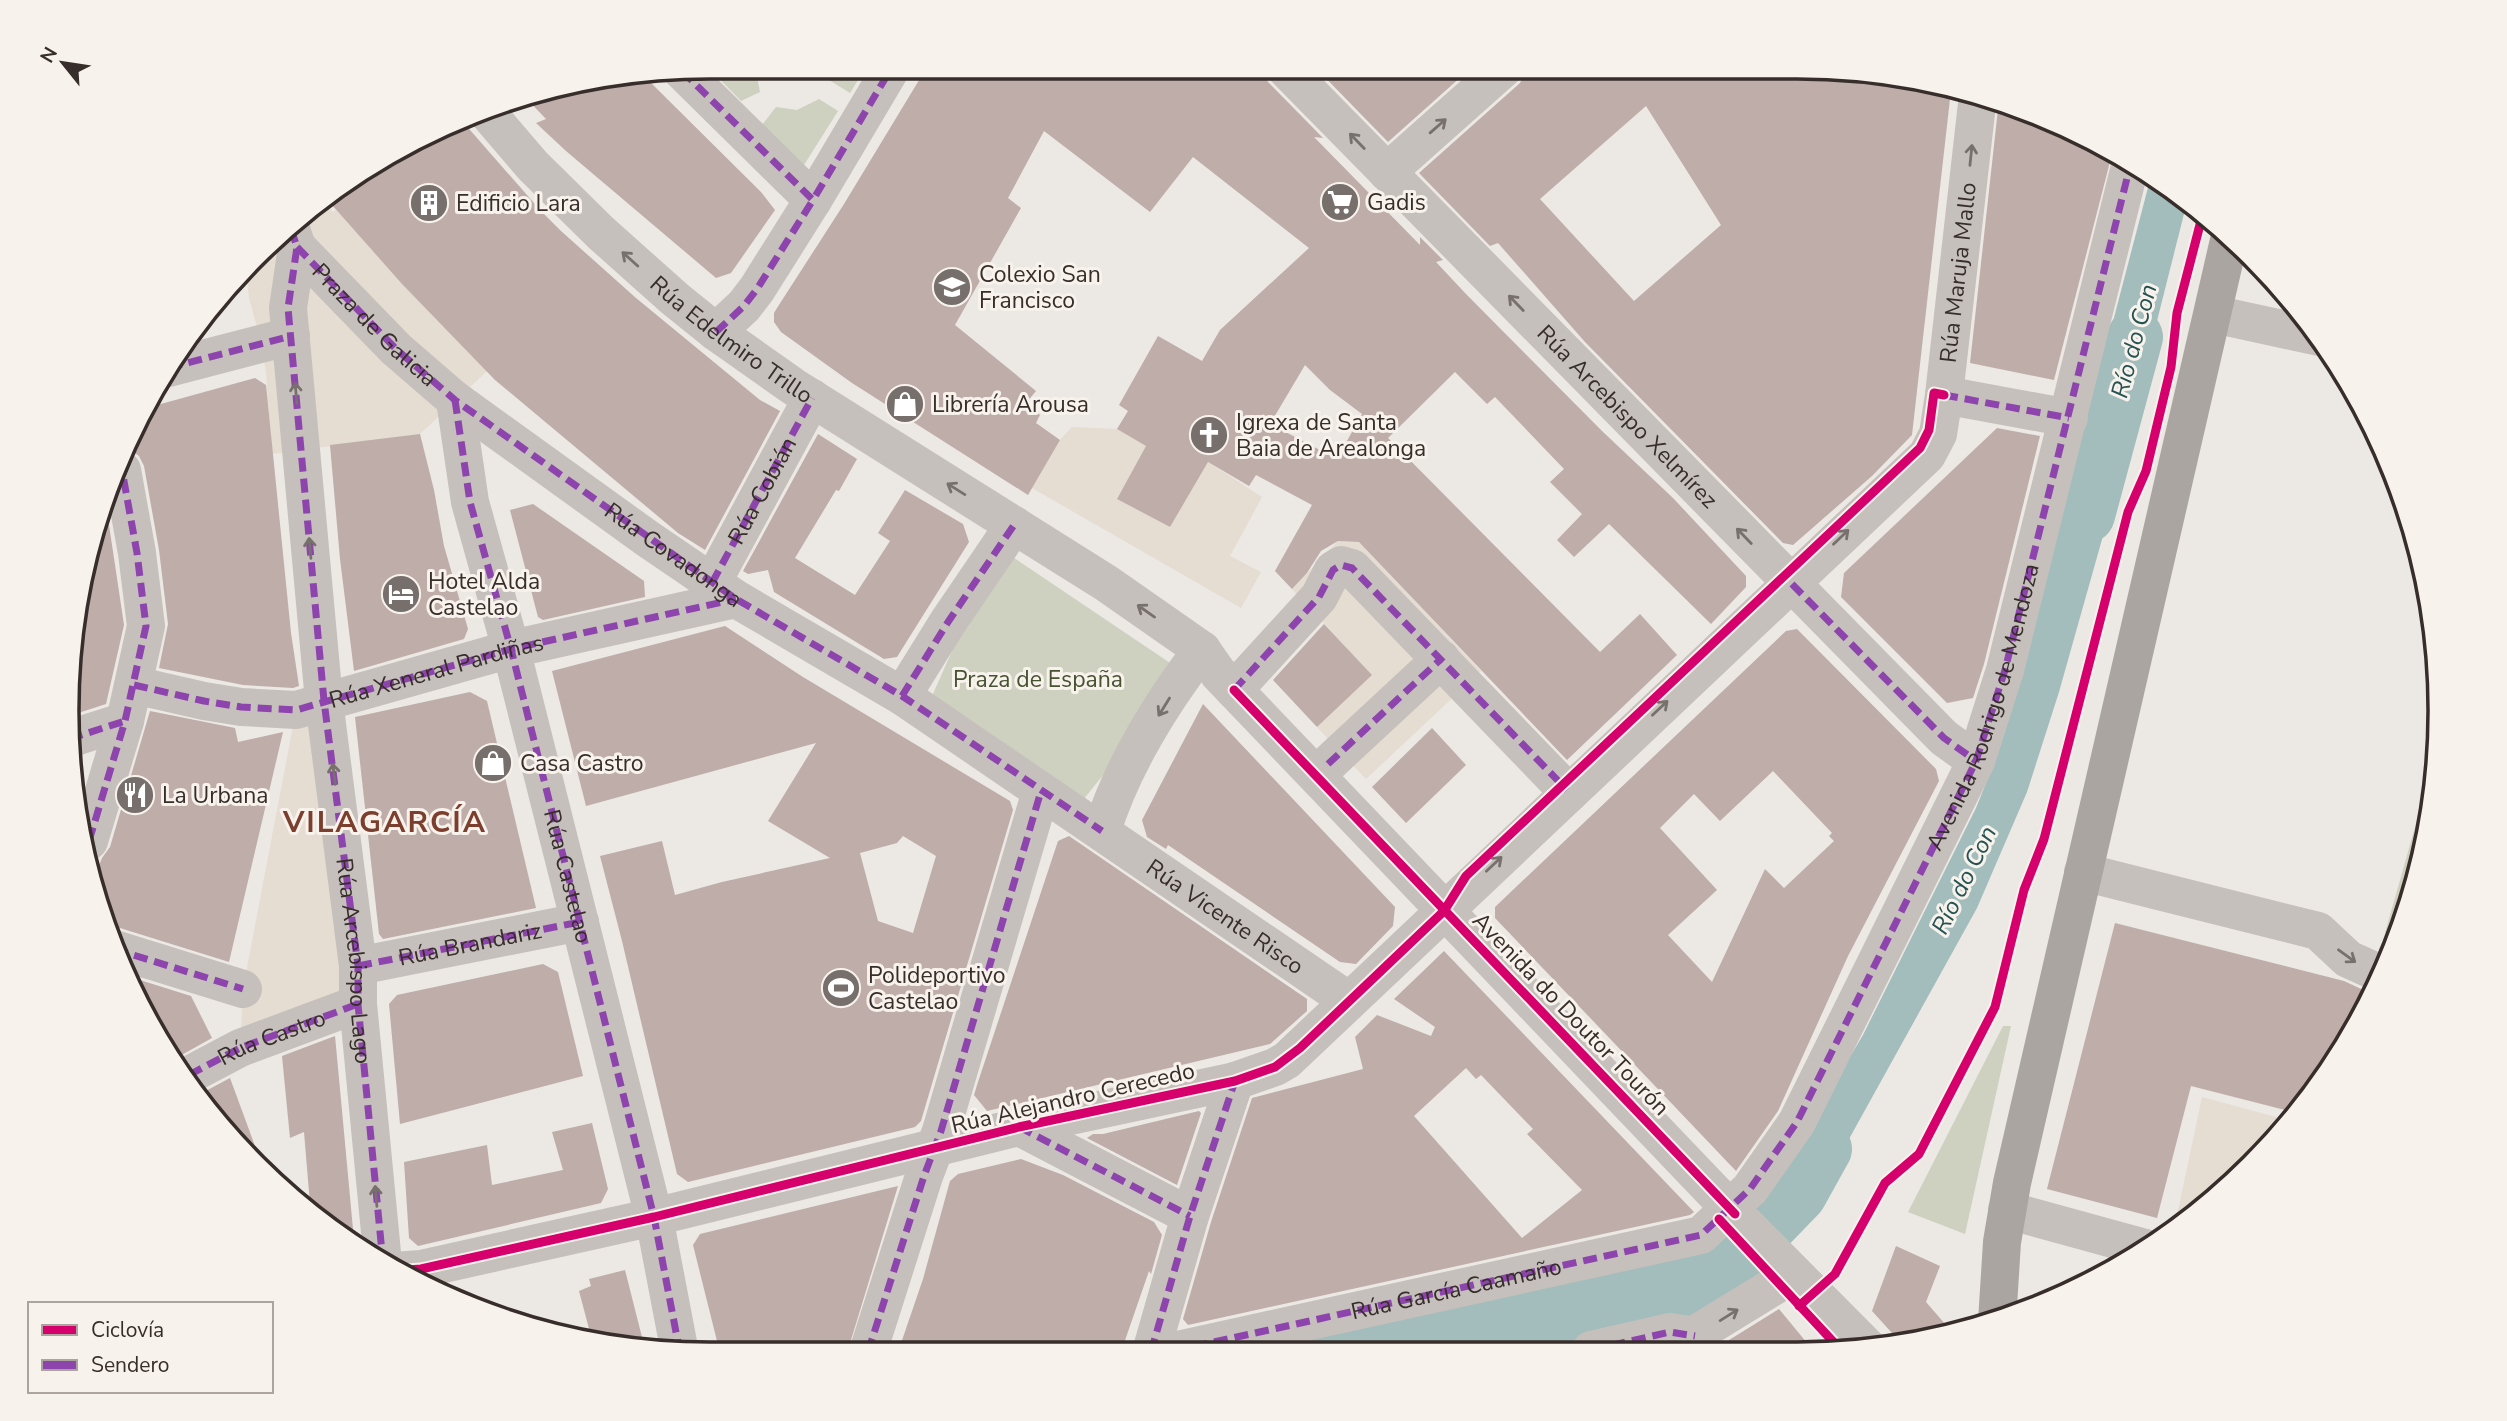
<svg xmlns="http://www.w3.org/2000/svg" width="2507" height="1421" font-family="'Nunito Sans',sans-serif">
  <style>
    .green { fill: #ced1bf }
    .plaza { fill: #e5dcd2 }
    .water { fill: #a2bdbb }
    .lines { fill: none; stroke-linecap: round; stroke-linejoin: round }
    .river { stroke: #a2bdbb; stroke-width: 56 }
    .building { fill: #beada8; fill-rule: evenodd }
    .minor { stroke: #c6c0bc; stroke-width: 38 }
    .major { stroke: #aba5a1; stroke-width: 38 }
    .quiet { stroke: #8e44ad; stroke-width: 7; stroke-dasharray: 14 7; stroke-linecap: butt }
    .cycleway-casing { stroke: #f8f2ec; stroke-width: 13 }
    .cycleway { stroke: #d6006c; stroke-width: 9 }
    .oneway { stroke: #77706c }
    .labels { text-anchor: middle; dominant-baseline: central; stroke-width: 6; stroke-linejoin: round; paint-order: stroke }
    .poi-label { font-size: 23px; fill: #372e2b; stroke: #f8f2ec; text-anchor: start }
    .street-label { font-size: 23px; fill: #372e2b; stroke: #f8f2ec }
    .park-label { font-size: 23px; fill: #475231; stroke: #f8f2ec }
    .water-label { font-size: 24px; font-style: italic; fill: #255253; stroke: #f8f2ec }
    .district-label { font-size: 30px; font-weight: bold; letter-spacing: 2px; fill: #7c3e2d; stroke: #f8f2ec }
    .rim { fill: none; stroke: #372e2b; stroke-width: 3.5 }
  </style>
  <rect width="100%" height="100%" fill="#ece8e4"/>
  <!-- green -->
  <g class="green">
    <path d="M708 67H755L760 92 741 101Z"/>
    <path d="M831 67H866L850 93 829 80Z"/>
    <path d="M819 99 838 111 804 165 762 125 776 107 797 110Z"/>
    <path d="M998 547 1185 673 1079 805 925 712Z"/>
    <path d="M2436 753 2435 795 2406 918 2398 936 2385 933Z"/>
    <path d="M2003 1026H2011L1965 1234 1908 1212Z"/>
  </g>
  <!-- plaza -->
  <g class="plaza">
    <path d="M321 198 333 212 336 210 402 284 487 371 420 434 272 454 266 372 261 342 249 298 247 275Z"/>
    <path d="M1072 427 1117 429 1146 446 1117 499 1170 527 1208 462 1262 497 1230 556 1261 572 1241 608 1032 488 1060 440Z"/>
    <path d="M1338 541 1359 542 1481 671 1366 779 1317 727 1372 675 1292 589Z"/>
    <path d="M307 698 373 1001 240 1048 243 989 296 710Z"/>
    <path d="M2202 1097 2287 1120 2252 1166 2181 1224 2175 1225Z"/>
  </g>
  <!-- water -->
  <g class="water">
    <path d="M2151 176 2187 202 2133 416 2092 402Z"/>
    <path d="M2083 436 2128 447 2059 692 2027 792 1977 908 1798 1231 1762 1194 1783 1169 1863 1035 1976 808 1996 758Z"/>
    <path d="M1711 1242 1752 1281 1686 1320 1556 1350 1245 1351Z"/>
  </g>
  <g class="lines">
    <!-- river -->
    <g class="river">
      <path d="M2087 515 2135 337"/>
      <path d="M1672 1309 1718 1278 1799 1194 1824 1149"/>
    </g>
  </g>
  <!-- building -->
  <g class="building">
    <path d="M927 67H1263V73L1268 82 1323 138 1314 137 1420 245V237L1443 260 1436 262 1466 294 1602 431 1673 498 1746 576V587L1711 624 1609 524 1574 557 1557 540 1582 514 1550 482 1564 469 1495 397 1487 404 1455 372 1388 438 1600 652 1640 614 1677 655 1567 760 1359 542 1338 541 1321 551 1307 573 1292 589 1275 571 1312 505 1256 475 1249 486 1208 462 1170 527 1117 499 1146 446 1117 429 1128 411 1119 405 1158 336 1202 361 1220 330 1309 248 1193 157 1150 212 1044 131 1008 198 1021 208 955 325 1036 391 1026 403 1040 415 1036 423 1060 440 1028 495 852 383 781 332 774 322V313L777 308 844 204ZM1305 365 1330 390 1362 414 1337 459 1278 428 1280 424 1273 419Z"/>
    <path d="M1315 67H1472L1388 142Z"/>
    <path d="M1526 67 1838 68 1951 90 1912 435 1872 476 1793 545 1783 543 1585 342 1498 243 1490 246 1419 173 1520 83 1525 74ZM1646 106 1721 225 1634 301 1540 199Z"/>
    <path d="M645 77 761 192 775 210 731 273 716 278 566 151 536 123 546 119 525 97Z"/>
    <path d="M1999 100 2113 150 2054 380 1970 363Z"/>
    <path d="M463 122 541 211 561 231 636 298 760 400 780 411 705 550 678 533 495 380 402 284 324 196Z"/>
    <path d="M255 378 266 385 291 633 299 686 293 688 243 685 159 668 168 624 159 550 144 466 139 456 131 450 150 407Z"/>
    <path d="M1997 428 2040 436 1984 664 1973 698 1947 703 1841 597 1844 573Z"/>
    <path d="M420 434 434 490 444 546 468 629 464 639 354 671 340 559 330 445Z"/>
    <path d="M818 434 857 459 839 491 836 490 795 558 855 595 890 541 878 533 905 490 963 524 969 542 897 657 884 659 774 592 768 570 748 574 743 571Z"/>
    <path d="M533 504 644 581 645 597 543 620 538 617 510 510Z"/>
    <path d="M106 505 124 625 106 704 72 715 89 543Z"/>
    <path d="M1324 624 1372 675 1317 727 1273 680Z"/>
    <path d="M725 626 803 677 1010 801 1013 810 921 1121 915 1127 688 1182 677 1174 622 941 600 856 662 841 675 895 722 882 830 858 768 821 816 743 586 806 552 671ZM903 836 936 856 913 933 878 921 860 853 897 843Z"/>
    <path d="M1797 629 1936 769 1939 781 1848 956 1778 1111 1736 1171 1495 918V907L1786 631ZM1773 771 1832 833 1829 836 1834 841 1784 888 1765 869 1712 982 1668 935 1717 890 1660 828 1694 794 1720 821Z"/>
    <path d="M470 692 487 701 536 908 383 939 379 934 355 717Z"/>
    <path d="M1203 704 1395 907 1393 926 1356 964 1340 962 1168 845 1166 849 1147 837 1142 820Z"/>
    <path d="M150 711 235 728 238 742 283 732 229 962 120 928H109L96 873 102 858 110 847Z"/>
    <path d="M1432 728 1466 765 1406 823 1372 787Z"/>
    <path d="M1069 836 1307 999V1011L1270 1044 987 1111 974 1095 978 1082 1058 841Z"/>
    <path d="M2115 923 2344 981 2372 994 2354 1033 2293 1112 2191 1086 2157 1218 2047 1189Z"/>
    <path d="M1444 951 1694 1212 1690 1215 1188 1325 1183 1319 1211 1222 1252 1098 1363 1069 1355 1037 1377 1015 1431 1036 1435 1027 1394 999ZM1466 1068 1476 1079 1481 1075 1533 1129 1527 1134 1582 1190 1522 1238 1414 1116Z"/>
    <path d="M543 964 558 972 583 1076 400 1124 389 1004 397 995Z"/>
    <path d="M127 976 191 996 212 1038 178 1057Z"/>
    <path d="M335 1036 341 1100 354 1240 310 1204 304 1132 290 1138 282 1056Z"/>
    <path d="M230 1078 262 1165 226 1135 200 1094Z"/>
    <path d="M1199 1111 1201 1113 1177 1185 1087 1138 1093 1134H1103Z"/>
    <path d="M592 1123 608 1189 601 1203 418 1246 409 1238 404 1162 487 1145 492 1185 563 1170 552 1132Z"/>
    <path d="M1021 1159 1063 1175 1154 1222 1162 1235 1151 1274 1149 1271 1122 1349 1107 1352H898L923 1279 950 1181 958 1174Z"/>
    <path d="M898 1186 847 1353H720L693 1245 700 1234Z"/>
    <path d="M1896 1246 1940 1266 1926 1302 1952 1332 1902 1344 1872 1311Z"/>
    <path d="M625 1270 645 1349 592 1340 579 1291 591 1286 589 1279Z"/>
    <path d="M1779 1309 1812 1349 1713 1350Z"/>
  </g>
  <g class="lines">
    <!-- minor -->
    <g class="minor">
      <path id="s1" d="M1284 67 1944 738 1976 761"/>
      <path d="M682 71 813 200 892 67"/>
      <path id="s2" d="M485 110 533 166 601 233 675 299 716 332 794 387 1106 583 1202 650 1218 673 1733 1212 1869 1349"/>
      <path d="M1387 172 1505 67"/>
      <path id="s3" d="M291 229 297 247 288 308 301 450 324 701 358 966V1004L383 1263"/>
      <path id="s4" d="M297 247 396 349 455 400 648 539 736 599 902 696 1349 1001"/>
      <path d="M2213 314 2319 337"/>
      <path d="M716 332 744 306 757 289 813 200"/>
      <path d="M168 368 291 336"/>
      <path d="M1944 395 2069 418"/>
      <path id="s5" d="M455 400 470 502 511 649 654 1217 680 1353"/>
      <path d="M712 583 812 398"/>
      <path id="s6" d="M134 685 204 701 241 707 296 710 511 649 736 599"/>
      <path d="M1234 690 1319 597 1333 570 1341 565 1352 568 1569 793"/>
      <path d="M902 696 948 622 1014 525"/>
      <path d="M69 739 125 721"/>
      <path d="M1328 764 1441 659"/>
      <path d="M1102 831C1121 768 1162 702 1202 650"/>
      <path d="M89 841 125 721 146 626 137 553 122 470"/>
      <path d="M2083 872 2318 931 2348 959 2381 974"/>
      <path d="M114 949 243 989"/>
      <path d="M358 966 580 922"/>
      <path d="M189 1075 240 1048 358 1004"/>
      <path d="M1019 1127 1190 1216"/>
      <path d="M2007 1210 2149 1249"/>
      <path id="s7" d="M394 1271 421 1269 654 1217 1019 1127 1235 1081 1275 1067 1287 1060 1927 455 1938 434 1944 395 1978 95"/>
      <path d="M1591 1350 1670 1332 1695 1336"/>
      <path d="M1670 1350 1794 1274"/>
      <path d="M1173 1351 1701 1235 1750 1189 1797 1122 1976 761 2005 670 2131 162"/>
      <path d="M868 1352 924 1176 941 1131 1041 791"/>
      <path d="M1151 1352 1190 1216 1235 1081"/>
    </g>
    <!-- major -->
    <path class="major" d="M1997 1322 2002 1242 2012 1183 2230 236"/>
    <!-- quiet -->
    <g class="quiet">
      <path d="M682 71 813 200 892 67"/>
      <path d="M291 229 297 247 288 308 301 450 324 701 358 966V1004L383 1263"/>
      <path id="s8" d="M297 247 396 349 455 400 736 599 902 696 1102 831"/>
      <path d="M716 332 744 306 757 289 813 200"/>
      <path d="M168 368 291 336"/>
      <path d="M1944 395 2069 418"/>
      <path d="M455 400 470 502 511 649 654 1217 680 1353"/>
      <path id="s9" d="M712 583 812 398"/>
      <path d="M1792 584 1944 738 1976 761"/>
      <path d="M134 685 204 701 241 707 296 710 511 649 736 599"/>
      <path d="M1234 690 1319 597 1333 570 1341 565 1352 568 1567 790"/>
      <path d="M902 696 948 622 1014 525"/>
      <path d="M69 739 125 721"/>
      <path d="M1328 764 1441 659"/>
      <path d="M89 841 125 721 146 626 137 553 122 470"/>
      <path d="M114 949 243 989"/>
      <path id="s10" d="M358 966 580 922"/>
      <path id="s11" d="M189 1075 240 1048 358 1004"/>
      <path d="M1019 1127 1190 1216"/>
      <path d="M1591 1350 1670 1332 1695 1336"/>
      <path id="s12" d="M1173 1351 1701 1235 1750 1189 1797 1122 1976 761 2005 670 2131 162"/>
      <path d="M868 1352 924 1176 941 1131 1041 791"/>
      <path d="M1151 1352 1190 1216 1235 1081"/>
    </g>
    <!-- cycleway casing -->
    <g class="cycleway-casing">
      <g id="cycleway">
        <path d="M1234 690 1735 1214"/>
        <path d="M1719 1219 1840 1349"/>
        <path d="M394 1271 421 1269 654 1217 1019 1127 1235 1081 1275 1067 1300 1048 1444 911 1466 876 1920 448 1929 430 1934 393 1944 395"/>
        <path d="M1799 1306 1835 1274 1885 1183 1919 1154 1995 1007 2024 890 2044 839 2128 512 2146 471 2171 367 2177 313 2203 213"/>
      </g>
    </g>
    <!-- cycleway -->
    <use href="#cycleway" class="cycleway"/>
  </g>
  <!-- one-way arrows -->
  <defs><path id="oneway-shaft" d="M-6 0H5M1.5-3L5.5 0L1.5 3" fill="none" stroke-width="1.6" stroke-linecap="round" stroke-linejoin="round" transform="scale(1.75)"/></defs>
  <g class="oneway">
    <use href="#oneway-shaft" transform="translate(1438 126) rotate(-41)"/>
    <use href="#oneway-shaft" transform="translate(1357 141) rotate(-134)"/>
    <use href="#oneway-shaft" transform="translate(1971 155) rotate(-84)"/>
    <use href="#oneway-shaft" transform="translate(630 259) rotate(-138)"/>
    <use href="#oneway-shaft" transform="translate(1516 303) rotate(-134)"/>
    <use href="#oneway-shaft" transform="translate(296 393) rotate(-95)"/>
    <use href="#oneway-shaft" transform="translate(956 489) rotate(-148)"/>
    <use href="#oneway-shaft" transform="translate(1744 536) rotate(-134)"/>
    <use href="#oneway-shaft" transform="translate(1841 537) rotate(-44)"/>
    <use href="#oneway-shaft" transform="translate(310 548) rotate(-95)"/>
    <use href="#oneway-shaft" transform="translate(1146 611) rotate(-145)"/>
    <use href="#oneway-shaft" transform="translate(1164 707) rotate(122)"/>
    <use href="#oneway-shaft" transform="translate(1660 708) rotate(-43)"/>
    <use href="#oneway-shaft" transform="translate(334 774) rotate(-97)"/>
    <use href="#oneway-shaft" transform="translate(1494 864) rotate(-43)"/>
    <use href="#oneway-shaft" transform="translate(2347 956) rotate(36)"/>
    <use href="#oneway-shaft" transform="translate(376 1196) rotate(-95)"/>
    <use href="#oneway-shaft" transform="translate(1729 1315) rotate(-32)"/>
  </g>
  <!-- icons -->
  <defs>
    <g id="supermarket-disc" transform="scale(2.0125)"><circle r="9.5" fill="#766f6c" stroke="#f8f2ec"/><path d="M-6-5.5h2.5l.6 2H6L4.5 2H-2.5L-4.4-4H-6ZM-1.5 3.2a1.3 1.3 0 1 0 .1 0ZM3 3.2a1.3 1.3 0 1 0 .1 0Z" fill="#fff"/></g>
    <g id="building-disc" transform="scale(2.0125)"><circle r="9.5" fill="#766f6c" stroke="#f8f2ec"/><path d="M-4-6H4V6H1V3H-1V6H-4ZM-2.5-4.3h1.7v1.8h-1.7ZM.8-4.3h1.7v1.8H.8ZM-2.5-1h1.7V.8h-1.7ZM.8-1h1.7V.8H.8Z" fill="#fff"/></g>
    <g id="school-disc" transform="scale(2.0125)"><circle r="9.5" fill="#766f6c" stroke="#f8f2ec"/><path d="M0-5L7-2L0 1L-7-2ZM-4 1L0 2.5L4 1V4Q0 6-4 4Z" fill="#fff"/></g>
    <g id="shop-disc" transform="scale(2.0125)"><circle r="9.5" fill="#766f6c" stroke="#f8f2ec"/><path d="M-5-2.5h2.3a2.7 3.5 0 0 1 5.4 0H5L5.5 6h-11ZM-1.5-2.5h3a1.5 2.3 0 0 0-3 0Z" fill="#fff"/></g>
    <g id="church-disc" transform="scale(2.0125)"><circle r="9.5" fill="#766f6c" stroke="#f8f2ec"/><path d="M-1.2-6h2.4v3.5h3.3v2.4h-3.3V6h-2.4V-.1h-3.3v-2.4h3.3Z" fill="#fff"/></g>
    <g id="hotel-disc" transform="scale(2.0125)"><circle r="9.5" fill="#766f6c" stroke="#f8f2ec"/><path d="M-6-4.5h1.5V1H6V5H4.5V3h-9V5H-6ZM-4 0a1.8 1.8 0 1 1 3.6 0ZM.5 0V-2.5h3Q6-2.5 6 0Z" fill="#fff"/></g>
    <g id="restaurant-disc" transform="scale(2.0125)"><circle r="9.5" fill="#766f6c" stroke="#f8f2ec"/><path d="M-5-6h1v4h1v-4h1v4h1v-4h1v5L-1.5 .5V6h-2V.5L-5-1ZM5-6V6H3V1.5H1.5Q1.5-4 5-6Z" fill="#fff"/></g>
    <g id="stadium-disc" transform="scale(2.0125)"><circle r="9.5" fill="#766f6c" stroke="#f8f2ec"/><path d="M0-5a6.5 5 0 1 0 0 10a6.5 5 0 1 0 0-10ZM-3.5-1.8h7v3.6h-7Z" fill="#fff"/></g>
  </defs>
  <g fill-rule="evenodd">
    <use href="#supermarket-disc" x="1340" y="202"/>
    <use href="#building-disc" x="429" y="203"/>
    <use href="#school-disc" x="952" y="287"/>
    <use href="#shop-disc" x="905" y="404"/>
    <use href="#church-disc" x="1209" y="435"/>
    <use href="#hotel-disc" x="401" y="594"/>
    <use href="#shop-disc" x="493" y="763"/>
    <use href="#restaurant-disc" x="135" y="795"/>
    <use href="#stadium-disc" x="841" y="988"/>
  </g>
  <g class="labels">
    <!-- poi labels -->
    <g class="poi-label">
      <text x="1367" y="202">Gadis</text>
      <text x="456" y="203">Edificio Lara</text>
      <text x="979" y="274">Colexio San<tspan x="979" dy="26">Francisco</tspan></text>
      <text x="932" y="404">Librería Arousa</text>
      <text x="1236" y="422">Igrexa de Santa<tspan x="1236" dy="26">Baia de Arealonga</tspan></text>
      <text x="428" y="581">Hotel Alda<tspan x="428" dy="26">Castelao</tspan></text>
      <text x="520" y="763">Casa Castro</text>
      <text x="162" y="795">La Urbana</text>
      <text x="868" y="975">Polideportivo<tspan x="868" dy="26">Castelao</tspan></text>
    </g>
    <!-- street labels -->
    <g class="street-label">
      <text stroke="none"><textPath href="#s7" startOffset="1986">Rúa Maruja Mallo</textPath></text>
      <text stroke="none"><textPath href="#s8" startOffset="110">Praza de Galicia</textPath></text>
      <text stroke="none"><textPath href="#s2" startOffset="338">Rúa Edelmiro Trillo</textPath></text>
      <text stroke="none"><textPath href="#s1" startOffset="490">Rúa Arcebispo Xelmírez</textPath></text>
      <text stroke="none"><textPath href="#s9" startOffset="105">Rúa Cobián</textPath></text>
      <text stroke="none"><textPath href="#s8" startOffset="488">Rúa Covadonga</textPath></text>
      <text stroke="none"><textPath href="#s6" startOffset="310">Rúa Xeneral Pardiñas</textPath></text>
      <text stroke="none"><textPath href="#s12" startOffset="1146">Avenida Rodrigo de Mendoza</textPath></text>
      <text stroke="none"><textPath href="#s5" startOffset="490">Rúa Castelao</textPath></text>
      <text stroke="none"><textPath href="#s4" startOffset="1148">Rúa Vicente Risco</textPath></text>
      <text stroke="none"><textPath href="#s10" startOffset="114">Rúa Brandariz</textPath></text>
      <text stroke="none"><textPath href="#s3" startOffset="737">Rúa Arcebispo Lago</textPath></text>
      <text transform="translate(1571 1014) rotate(46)">Avenida do Doutor Tourón</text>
      <text stroke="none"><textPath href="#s11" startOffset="91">Rúa Castro</textPath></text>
      <text transform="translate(1073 1098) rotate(-13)">Rúa Alejandro Cerecedo</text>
      <text stroke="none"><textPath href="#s12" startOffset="290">Rúa García Caamaño</textPath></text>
    </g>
    <!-- park labels -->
    <g class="park-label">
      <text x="1038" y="679">Praza de España</text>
    </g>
    <!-- water labels -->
    <g class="water-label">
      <text transform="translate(2134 341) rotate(-75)">Río do Con</text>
      <text transform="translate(1964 880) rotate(-64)">Río do Con</text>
    </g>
    <!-- district labels -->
    <g class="district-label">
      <text x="385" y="822">VILAGARCÍA</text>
    </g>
  </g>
  <!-- crop -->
  <path d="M0 0H2507V1421H0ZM710 79H1797A631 631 0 0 1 2428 710V711A631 631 0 0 1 1797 1342H710A631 631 0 0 1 79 711V710A631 631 0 0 1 710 79Z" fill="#f8f2ec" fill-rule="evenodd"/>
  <path class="rim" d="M710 79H1797A631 631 0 0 1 2428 710V711A631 631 0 0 1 1797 1342H710A631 631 0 0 1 79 711V710A631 631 0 0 1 710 79Z"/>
  <!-- legend -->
  <rect x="28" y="1302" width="245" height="91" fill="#f8f2ec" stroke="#aba49f" stroke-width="2"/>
  <rect x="42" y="1325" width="35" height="10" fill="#d6006c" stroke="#aba49f" stroke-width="2"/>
  <text x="91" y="1337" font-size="21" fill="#372e2b">Ciclovía</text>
  <rect x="42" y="1360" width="35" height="10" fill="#8e44ad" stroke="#aba49f" stroke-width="2"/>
  <text x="91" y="1372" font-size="21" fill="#372e2b">Sendero</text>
  <!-- north arrow -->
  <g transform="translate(63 63) rotate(300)" stroke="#f8f2ec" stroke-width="5" paint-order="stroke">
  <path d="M0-5L12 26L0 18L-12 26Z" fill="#372e2b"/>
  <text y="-10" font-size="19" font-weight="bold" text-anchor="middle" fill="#372e2b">N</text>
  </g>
</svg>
